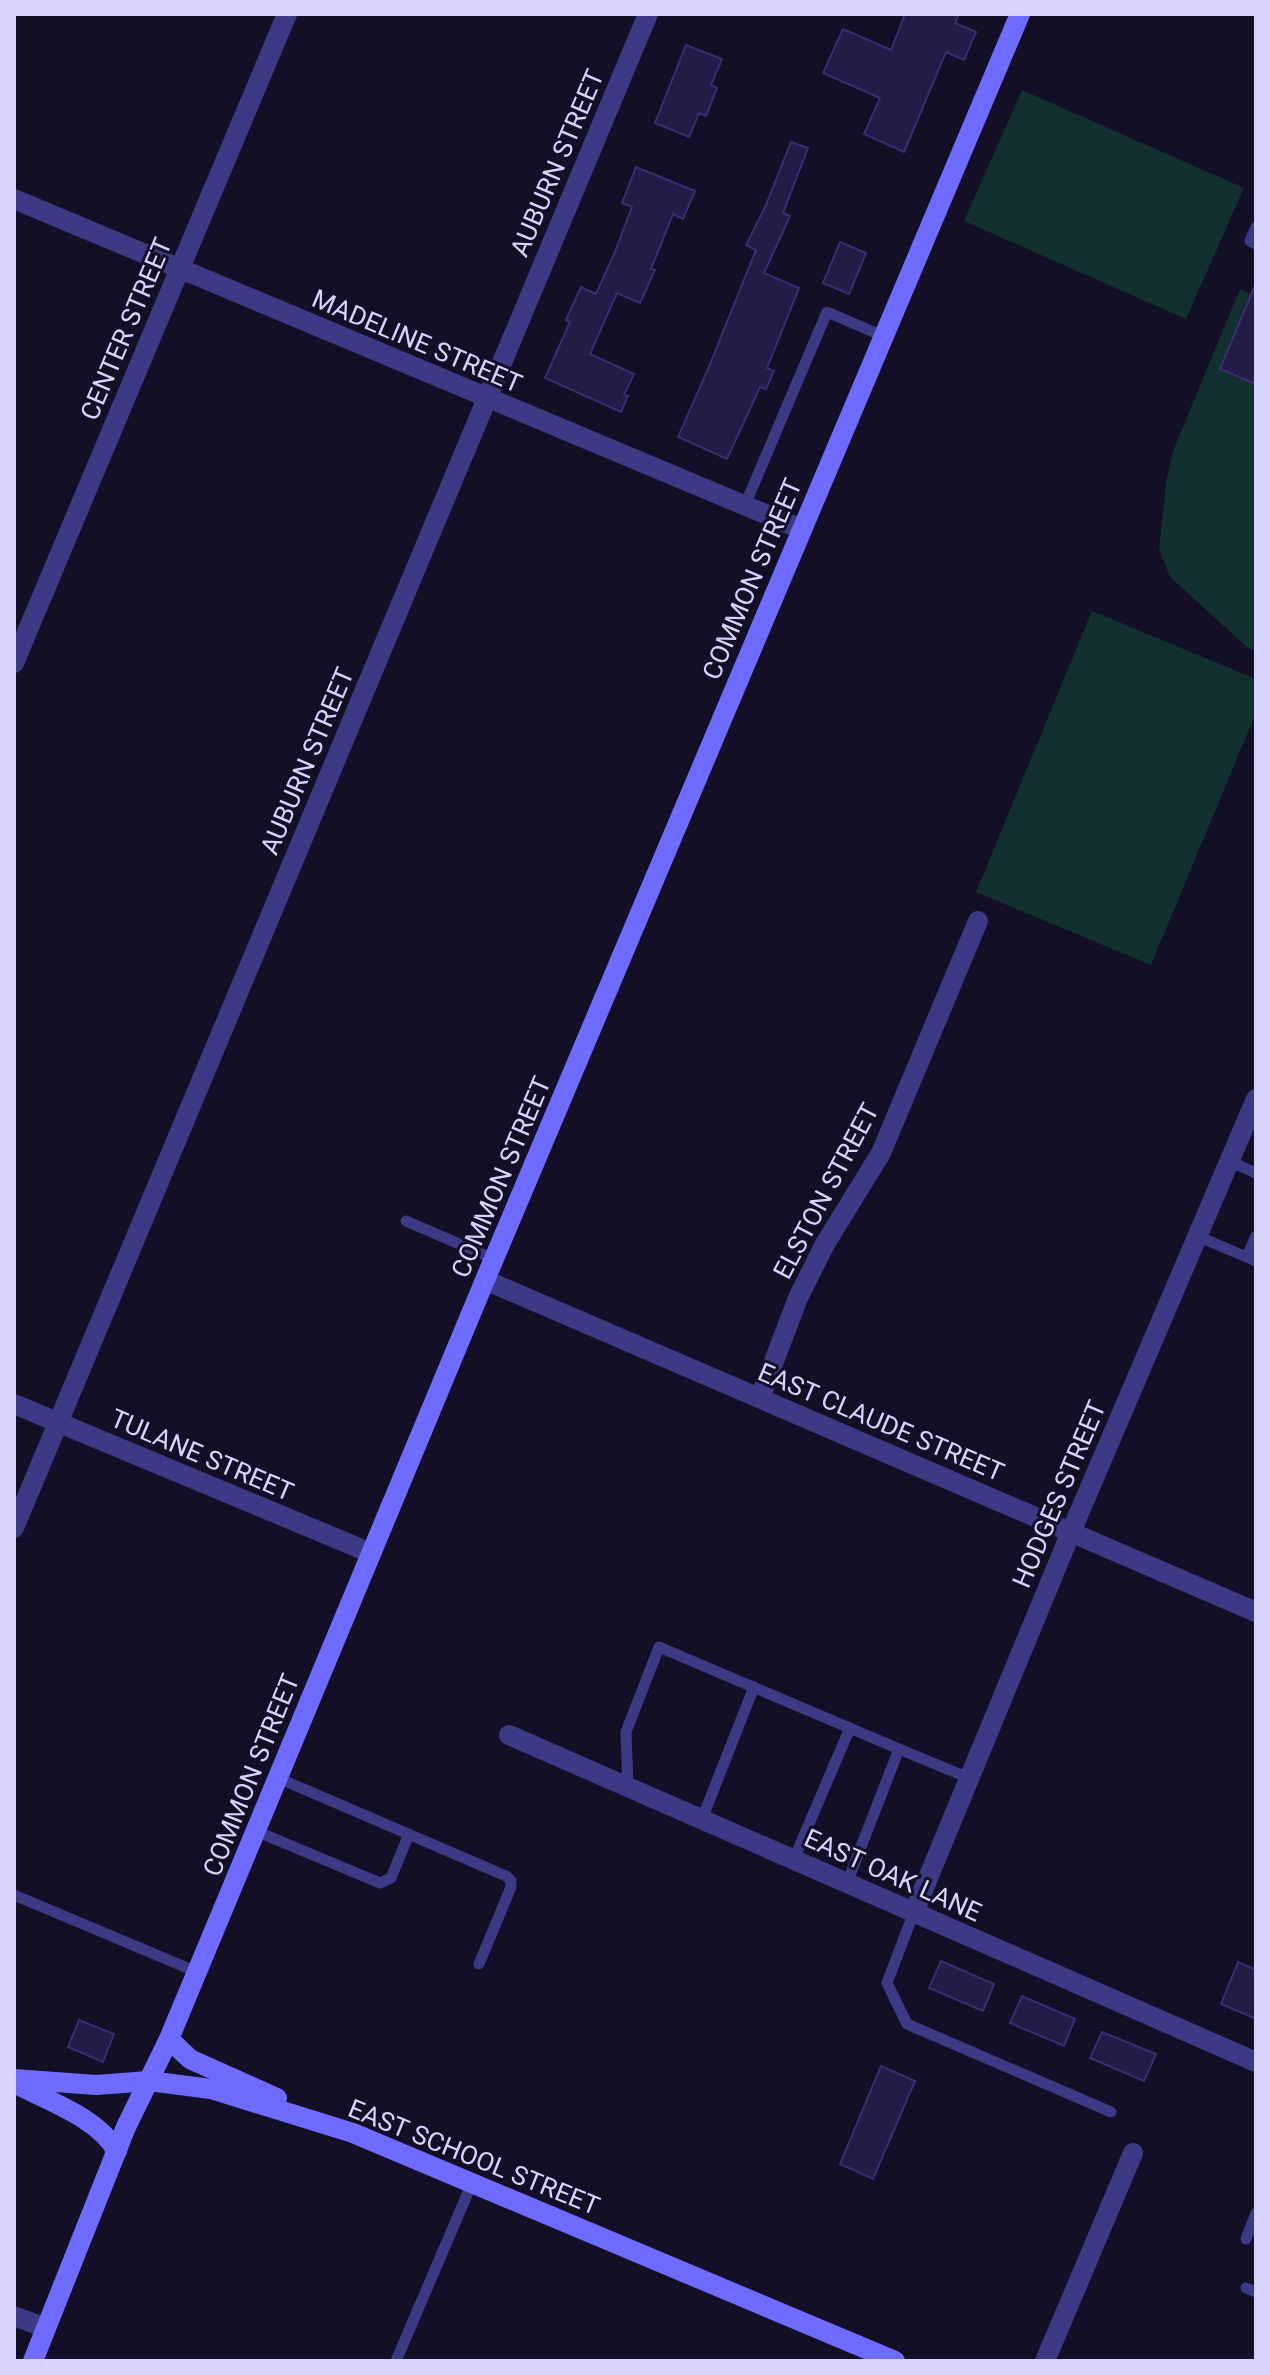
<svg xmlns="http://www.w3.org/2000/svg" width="1270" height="2375" font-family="Roboto,sans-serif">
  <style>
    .green { fill: #12302f }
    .building { fill: #241b47; stroke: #3b2d73; stroke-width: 2 }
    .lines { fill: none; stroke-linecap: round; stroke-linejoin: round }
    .lane { stroke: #3d3a85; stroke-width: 11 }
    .street { stroke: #3d3a85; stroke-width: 20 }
    .secondary { stroke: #6f6bff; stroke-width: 20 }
    .labels { text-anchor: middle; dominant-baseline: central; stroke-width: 6; stroke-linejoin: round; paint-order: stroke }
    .street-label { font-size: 26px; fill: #d9d4ff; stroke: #130f26 }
  </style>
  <rect width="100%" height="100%" fill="#130f26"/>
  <!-- green -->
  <g class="green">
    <path d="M1022 90 1244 188 1186 319 964 221Z"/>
    <path d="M1240 289 1256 296V651L1248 648 1170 577 1159 549 1166 483 1173 451Z"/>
    <path d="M1092 611 1256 679V713L1151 965 976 892Z"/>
  </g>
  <!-- building -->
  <g class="building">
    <path d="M905 14H959L955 23 976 32 964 60 946 52 904 152 864 134 880 98 823 73 843 29 891 50Z"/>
    <path d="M686 45 722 59 711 85 717 88 706 116 699 113 689 137 655 123Z"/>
    <path d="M791 142 808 148 783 213 790 216 764 273 799 288 767 368 774 371 766 389 760 387 727 459 678 437 708 369 756 250 746 245 766 205Z"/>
    <path d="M636 167 695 191 683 219 673 214 651 269 655 270 640 303 617 293 590 354 634 374 624 395 628 396 621 412 545 378 570 322 566 320 581 287 596 294 614 254 632 207 622 203Z"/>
    <path d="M840 242 866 253 849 294 823 283Z"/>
    <path d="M1256 283V384L1220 369Z"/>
    <path d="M941 1961 994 1984 983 2011 929 1988Z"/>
    <path d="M1238 1962 1256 1970V2019L1221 2004Z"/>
    <path d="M1022 1996 1075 2019 1064 2046 1010 2023Z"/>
    <path d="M79 2020 114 2034 103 2062 68 2047Z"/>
    <path d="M1102 2032 1156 2054 1144 2081 1090 2058Z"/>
    <path d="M881 2066 915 2081 873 2179 840 2164Z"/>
  </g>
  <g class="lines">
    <!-- lane -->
    <g class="lane">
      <path d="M1256 227 1250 241 1256 244"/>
      <path d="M745 505 827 312 883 336"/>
      <path d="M1229 1161 1256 1173"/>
      <path d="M406 1221 494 1259"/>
      <path d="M1197 1236 1256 1261"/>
      <path d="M1247 1257 1256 1236"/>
      <path d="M899 1749 969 1778"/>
      <path d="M278 1778 506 1876 511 1881V1887L479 1964"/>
      <path d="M628 1786 626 1732 659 1647 899 1749 847 1883"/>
      <path d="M702 1819 754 1687"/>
      <path d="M256 1831 380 1883 391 1878 409 1834"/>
      <path d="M794 1859 850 1728"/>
      <path d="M14 1895 197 1972"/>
      <path d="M914 1912 887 1983 907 2024 1111 2112"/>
      <path d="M1246 2239 1256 2213"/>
      <path d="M1246 2288 1256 2292"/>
      <path d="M396 2361 472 2183"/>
    </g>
    <!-- street -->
    <g class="street">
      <path d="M14 199 801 529"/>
      <path d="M14 663 287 14"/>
      <path d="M485 1280 1256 1612"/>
      <path d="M760 1398 798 1298 825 1244 881 1153 978 921"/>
      <path d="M14 1404 371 1553"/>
      <path d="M14 1528 648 14"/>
      <path d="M509 1735 1256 2062"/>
      <path d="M914 1912 1071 1532 1256 1099"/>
      <path d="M14 2316 46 2328"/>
      <path d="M1045 2361 1133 2153"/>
    </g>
    <!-- secondary -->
    <g class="secondary">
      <path d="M169 2039 190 2059 277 2098"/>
      <path d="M14 2079 96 2085 149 2081 211 2089 353 2133 895 2361"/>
      <path d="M14 2083C48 2101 97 2117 117 2151"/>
      <path d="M33 2361 126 2127 169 2039 485 1280 1020 14"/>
    </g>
  </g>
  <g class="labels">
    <!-- street labels -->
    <g class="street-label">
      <text transform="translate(557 163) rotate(-67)">AUBURN STREET</text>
      <text transform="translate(126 329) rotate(-67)">CENTER STREET</text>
      <text transform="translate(417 341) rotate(23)">MADELINE STREET</text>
      <text transform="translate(752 579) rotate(-67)">COMMON STREET</text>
      <text transform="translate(307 761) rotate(-67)">AUBURN STREET</text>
      <text transform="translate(501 1177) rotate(-67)">COMMON STREET</text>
      <text transform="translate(826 1191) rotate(-62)">ELSTON STREET</text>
      <text transform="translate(881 1422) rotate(23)">EAST CLAUDE STREET</text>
      <text transform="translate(202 1455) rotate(23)">TULANE STREET</text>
      <text transform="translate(1059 1494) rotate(-67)">HODGES STREET</text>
      <text transform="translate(251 1775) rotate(-68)">COMMON STREET</text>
      <text transform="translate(893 1875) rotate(24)">EAST OAK LANE</text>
      <text transform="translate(474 2157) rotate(22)">EAST SCHOOL STREET</text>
    </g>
  </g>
  <!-- border -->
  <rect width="1270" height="2375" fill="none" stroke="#d9d4ff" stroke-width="32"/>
</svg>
